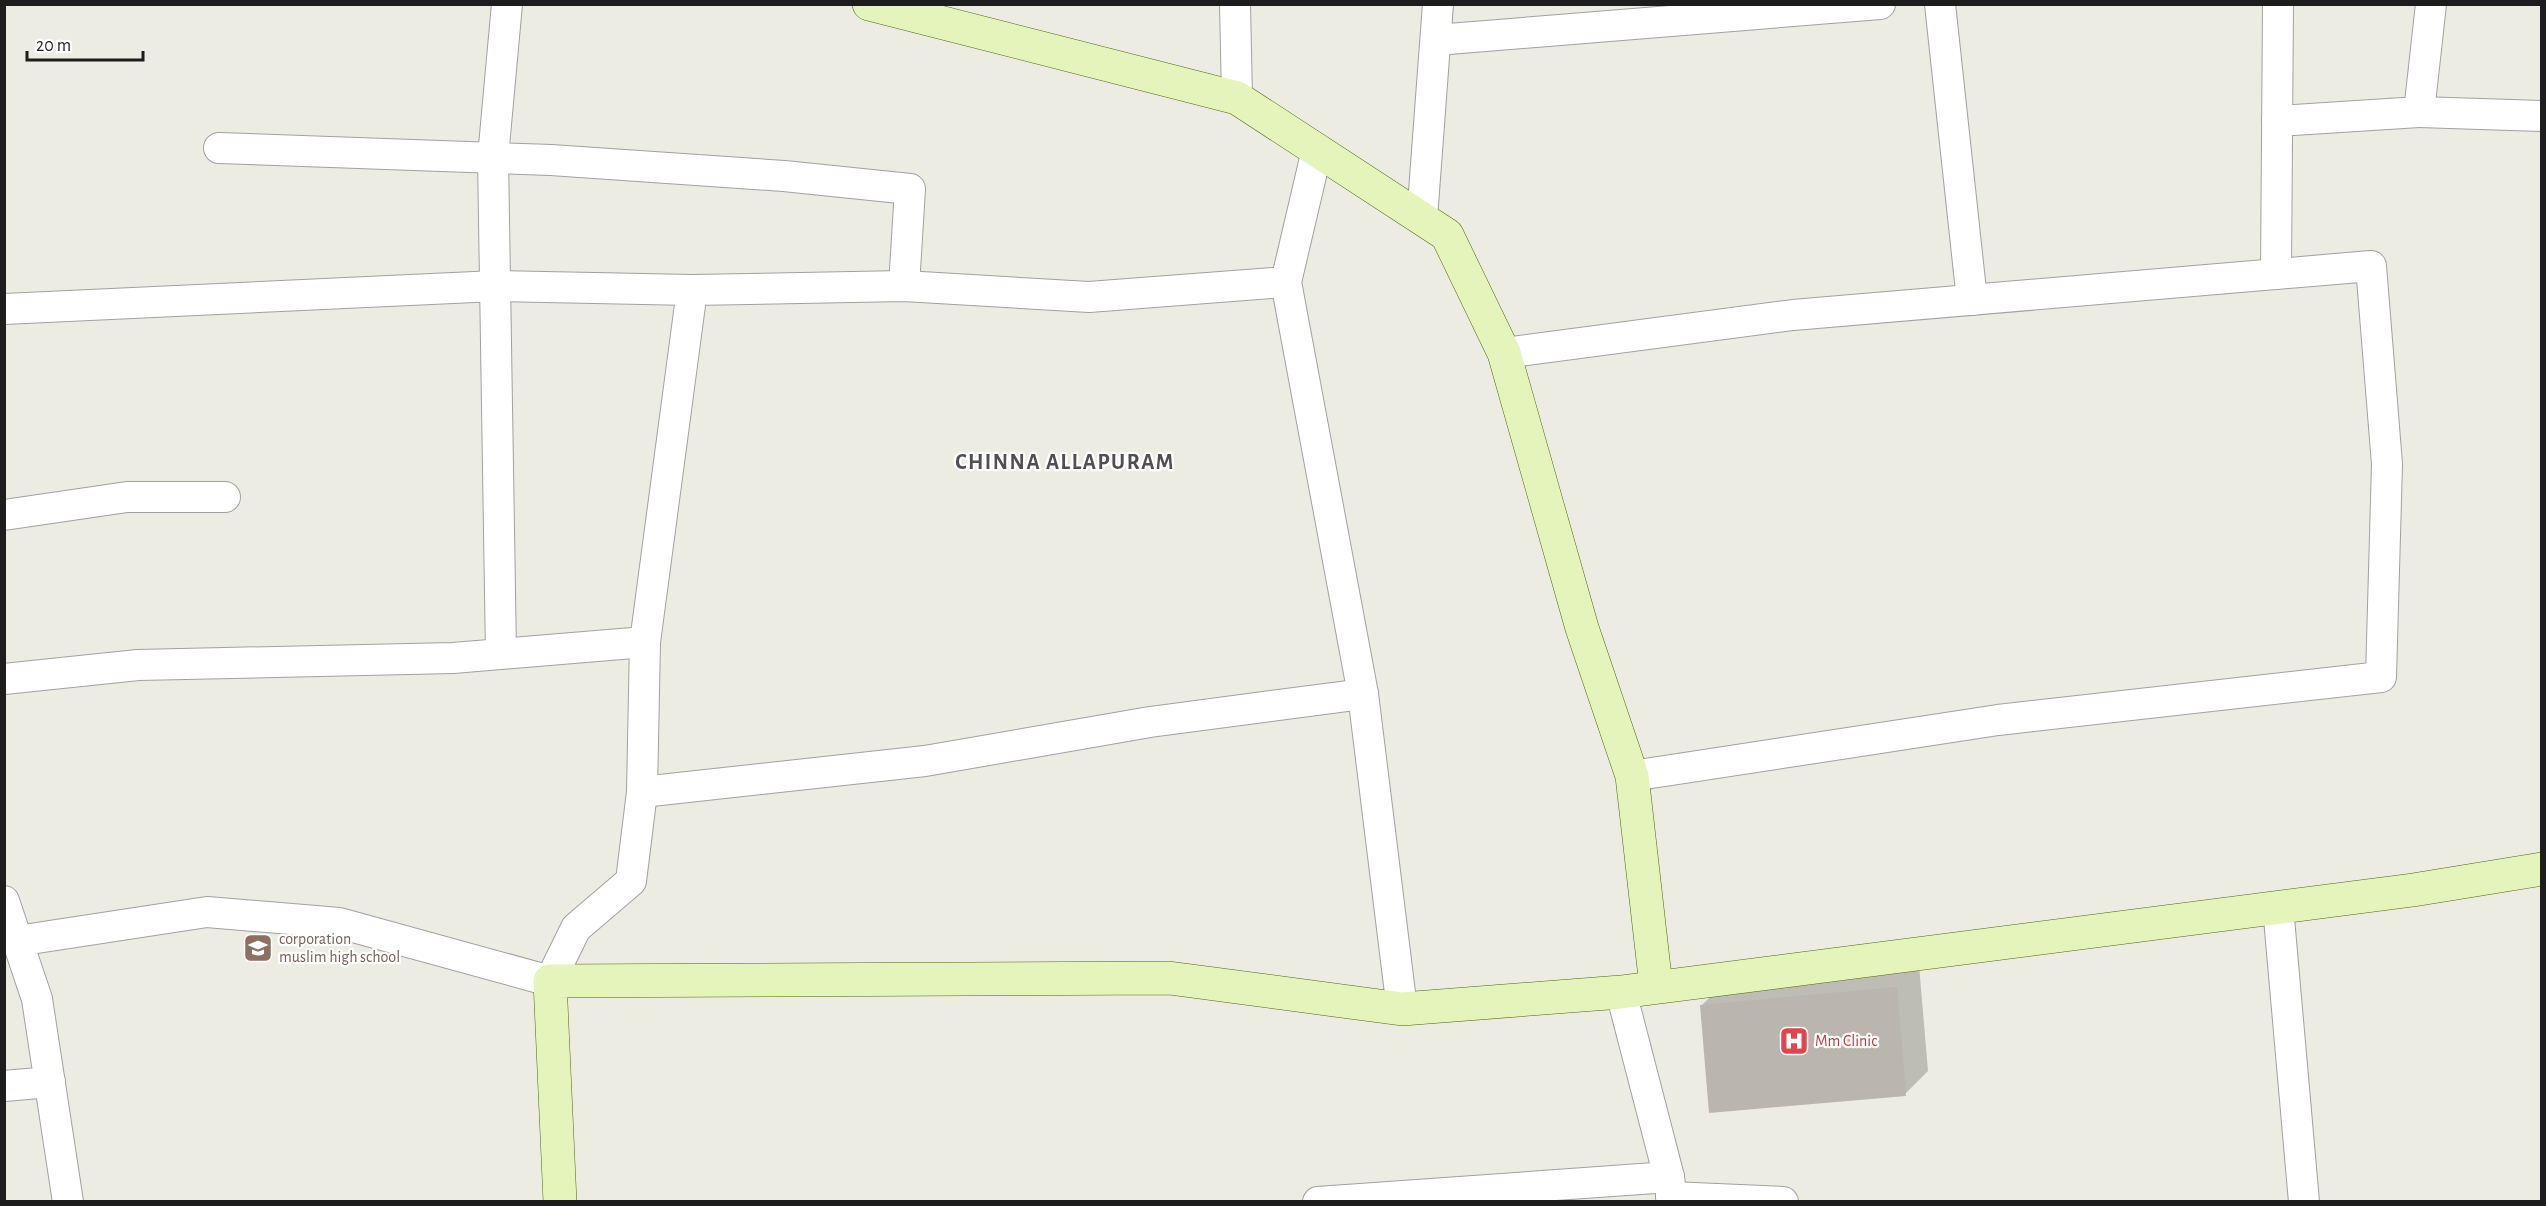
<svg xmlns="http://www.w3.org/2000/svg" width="2546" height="1206" font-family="'Alegreya Sans',sans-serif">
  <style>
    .shadow { fill: #0003 }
    .building { fill: #bab5ad }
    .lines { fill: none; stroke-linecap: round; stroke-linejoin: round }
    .street-casing { stroke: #a1a1a1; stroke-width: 32 }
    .secondary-casing { stroke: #4d690e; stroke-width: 34 }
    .street { stroke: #fff; stroke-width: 30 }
    .secondary { stroke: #e5f4bb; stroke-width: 33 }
    .labels { text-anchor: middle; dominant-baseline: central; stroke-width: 4.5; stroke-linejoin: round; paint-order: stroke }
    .education-label { font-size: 16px; fill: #785e54; stroke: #fff; text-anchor: start }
    .health-label { font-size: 16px; fill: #be3a42; stroke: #fff; text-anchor: start }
    .district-label { font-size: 22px; font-weight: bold; letter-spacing: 1.5px; fill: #505050; stroke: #fff }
  </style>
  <rect width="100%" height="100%" fill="#edece3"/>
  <!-- shadow -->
  <path class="shadow" d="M1919 965 1928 1071 1905 1094 1702 1005 1725 982Z"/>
  <!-- building -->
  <path class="building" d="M1897 987 1906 1096 1709 1113 1700 1005Z"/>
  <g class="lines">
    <!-- street casing -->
    <g class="street-casing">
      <g id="street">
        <path d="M1235 4 1237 98"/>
        <path d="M1940 4 1972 300"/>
        <path d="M1436 40 1880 4"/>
        <path d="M2419 112 2542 116"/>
        <path d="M2277 121 2419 112 2431 4"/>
        <path d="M219 148 551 160 784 176 910 189 904 286"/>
        <path d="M1317 150 1286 282 1363 694 1402 1009"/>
        <path d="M1422 218 1438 4"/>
        <path d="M2276 274 2278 4"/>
        <path d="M692 290 645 642 642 792 925 761 1150 722 1363 694"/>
        <path d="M4 309 496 286 692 290 904 286 1089 297 1286 282"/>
        <path d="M1504 353 1793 315 2371 266 2387 464 2381 677 1998 720 1632 776"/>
        <path d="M4 515 127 497H225"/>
        <path d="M501 654 493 157 507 4"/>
        <path d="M4 679 138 665 453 658 645 642"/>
        <path d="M4 901 37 999 68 1202"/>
        <path d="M2278 907 2304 1202"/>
        <path d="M17 941 207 912 339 923 550 981 576 928 631 881 642 792"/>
        <path d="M1621 992 1669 1177 1672 1202"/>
        <path d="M4 1086 50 1082"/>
        <path d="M1671 1197 1783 1202"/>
        <path d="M1318 1202 1669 1177"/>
      </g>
    </g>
    <!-- secondary casing -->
    <g class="secondary-casing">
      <g id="secondary">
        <path d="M869 4 1237 98 1447 235 1504 353 1582 628 1632 776 1656 986"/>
        <path d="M560 1202 550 981 1169 978 1402 1009 1621 992 2413 890 2542 869"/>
      </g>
    </g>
    <!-- street -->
    <use href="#street" class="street"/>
    <!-- secondary -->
    <use href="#secondary" class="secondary"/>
  </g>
  <!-- icons -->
  <defs>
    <g id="school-square" transform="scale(1.5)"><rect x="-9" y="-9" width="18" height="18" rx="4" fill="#8d6e63" stroke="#fff"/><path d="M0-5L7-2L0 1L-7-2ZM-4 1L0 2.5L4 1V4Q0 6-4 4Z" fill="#fff"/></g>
    <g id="hospital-square" transform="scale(1.5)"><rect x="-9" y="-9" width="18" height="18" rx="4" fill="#e0444e" stroke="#fff"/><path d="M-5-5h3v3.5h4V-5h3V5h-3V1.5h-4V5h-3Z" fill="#fff"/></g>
  </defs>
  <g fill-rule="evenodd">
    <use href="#school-square" x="258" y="948"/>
    <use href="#hospital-square" x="1794" y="1041"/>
  </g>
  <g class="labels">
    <!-- education labels -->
    <g class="education-label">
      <text x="279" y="939">corporation<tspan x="279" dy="18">muslim high school</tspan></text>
    </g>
    <!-- health labels -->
    <g class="health-label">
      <text x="1815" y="1041">Mm Clinic</text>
    </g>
    <!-- district labels -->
    <g class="district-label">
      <text x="1065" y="462">CHINNA ALLAPURAM</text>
    </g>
  </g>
  <!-- border -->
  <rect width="2546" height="1206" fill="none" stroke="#1d1d1d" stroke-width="12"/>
  <!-- scale -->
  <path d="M27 51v9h116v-9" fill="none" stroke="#1d1d1d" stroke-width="3"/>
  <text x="36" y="51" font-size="18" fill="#1d1d1d" stroke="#ffffff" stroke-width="4.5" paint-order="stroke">20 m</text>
</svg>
